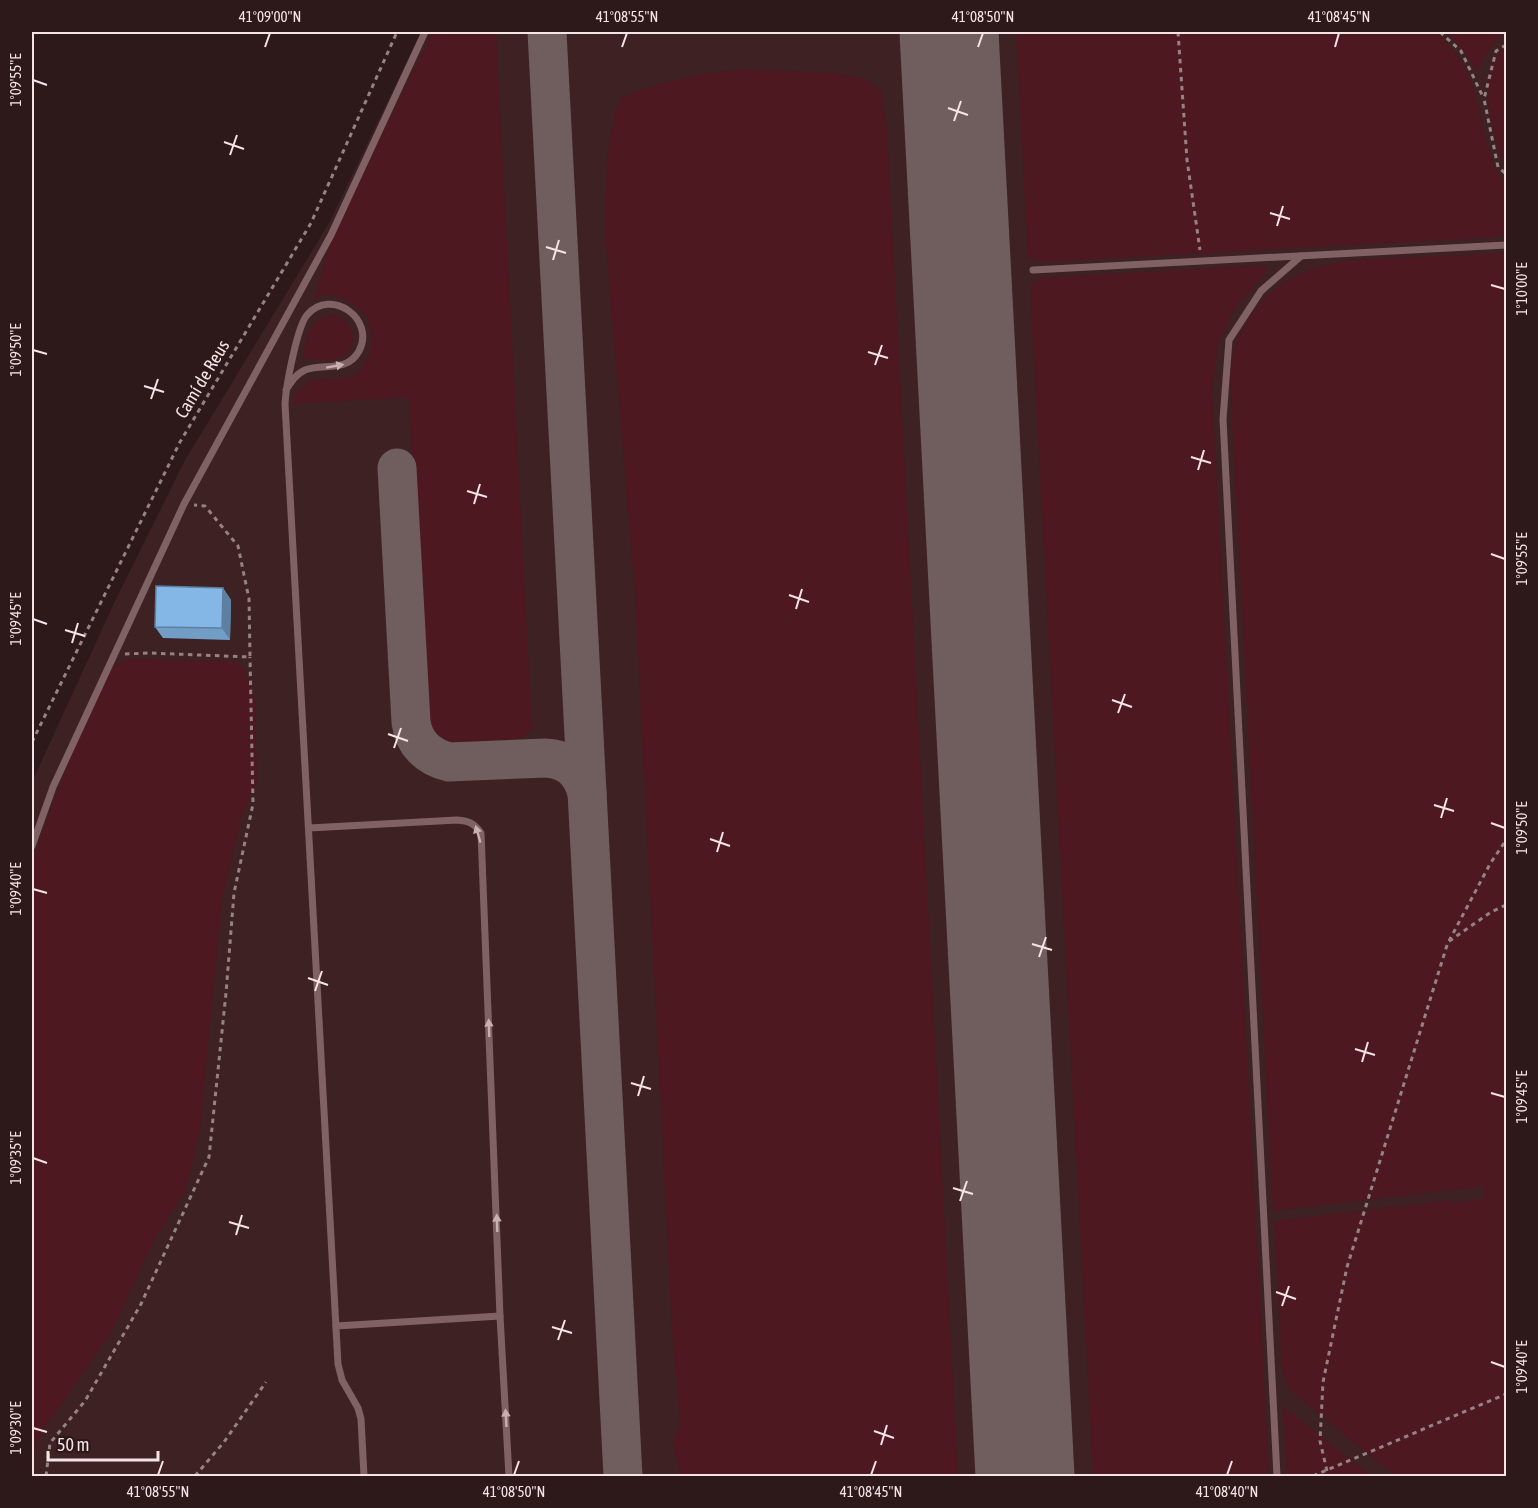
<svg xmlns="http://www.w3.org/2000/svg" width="1538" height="1508" font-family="'Asap Condensed',sans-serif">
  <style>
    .built { fill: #3d2123 }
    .green { fill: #4d181f }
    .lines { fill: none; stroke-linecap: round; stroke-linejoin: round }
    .taxiway { stroke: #705d5e; stroke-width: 39 }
    .runway { stroke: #705d5e; stroke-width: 99 }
    .path { stroke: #958384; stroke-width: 3; stroke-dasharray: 4.5 4.5; stroke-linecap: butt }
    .lane { stroke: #806264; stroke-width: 7 }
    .wall { fill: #729dc6 }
    .shaded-wall { fill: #5d80a1 }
    .building { fill: #85b7e6; stroke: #5d80a1; stroke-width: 1.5 }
    .oneway { fill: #c6b0b1 }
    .ticks { fill: none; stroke: #f4e4e5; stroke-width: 2 }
    .labels { text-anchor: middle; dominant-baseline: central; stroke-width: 6; stroke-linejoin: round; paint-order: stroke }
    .street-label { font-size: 18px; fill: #f4e4e5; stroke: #2d181a }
    .neatline { fill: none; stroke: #f4e4e5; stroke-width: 2 }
    .ticks-label { font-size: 15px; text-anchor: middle; fill: #f4e4e5 }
  </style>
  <rect width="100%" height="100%" fill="#2d181a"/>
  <!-- built -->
  <path class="built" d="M421 32H1506V1476H32V782L114 603 185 460 329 223Z"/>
  <!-- green -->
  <g class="green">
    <path d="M433 32H496L532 729C518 742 508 742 489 743 461 745 434 745 424 712L409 400 406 397 292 404 293 398 298 391 312 380 348 378 357 373 367 359 372 344 371 332 367 318 359 308 345 299 327 294 314 298 332 238 363 172Z"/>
    <path d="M1016 32H1437C1451 47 1464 63 1471 82 1482 107 1486 167 1506 182V234L1496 237 1042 262 1028 258Z"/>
    <path d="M1446 32H1506V34L1498 38 1490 48 1476 72 1471 61Z"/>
    <path d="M1506 46V166C1494 147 1483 91 1490 69 1492 61 1500 51 1506 46Z"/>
    <path d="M741 69 834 73 866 79 882 92 887 129 958 1476H680L673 1445 680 1421 672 1331 635 597 605 232 607 155 615 114 620 98C659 81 699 74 741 69Z"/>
    <path d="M1506 253V1476H1395L1290 1390 1282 1369 1274 1221 1451 1200 1452 1203 1483 1199V1186L1273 1211 1230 377 1232 358 1239 335 1253 312 1267 296 1285 281 1314 268 1350 260Z"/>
    <path d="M1266 265 1267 270 1265 274 1234 309 1218 344 1212 391 1269 1476H1093L1030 286 1040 278Z"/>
    <path d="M333 315C354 320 362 347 340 357 329 362 315 359 303 358 306 338 309 317 333 315Z"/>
    <path d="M128 659 235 661 245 671 255 699 257 782 242 815 222 899 200 1130 193 1161 184 1194 156 1237 111 1332 55 1413 42 1430 35 1449 33 1476H32V860L95 691C104 672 109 668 128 659Z"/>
    <path d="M1283 1406 1371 1476H1287Z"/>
  </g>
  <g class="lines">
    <!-- taxiway -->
    <g class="taxiway">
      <path d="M547 32 623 1476"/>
      <path d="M397 468 411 722C414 744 428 757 449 762L545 758C568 759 581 771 587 793"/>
    </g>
    <!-- runway -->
    <path class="runway" d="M949 32 1025 1476"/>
    <!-- path -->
    <g class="path">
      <path d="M1178 32 1187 160 1200 250"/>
      <path d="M1440 32 1461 51 1483 97"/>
      <path d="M1506 45 1496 51 1484 99 1498 167 1506 174"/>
      <path d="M125 654 149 653 250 657 249 599 238 546 205 506 194 505"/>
      <path d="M32 742 180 442 311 223 397 32"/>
      <path d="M1449 941 1490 864 1506 840"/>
      <path d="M1327 1471 1320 1441 1323 1382 1347 1267 1448 942 1491 912 1506 905"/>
      <path d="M46 1476 50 1443 85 1401 141 1304 209 1157 226 993 234 893 253 804 250 657"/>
      <path d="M195 1476 224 1442 266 1382"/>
      <path d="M1313 1476 1506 1394"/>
    </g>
    <!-- lane -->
    <g class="lane">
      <path d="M1033 270 1506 245"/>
      <path d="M286 390C291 382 296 374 305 370 324 363 347 373 359 351 376 319 331 287 307 315 297 327 286 386 285 404L338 1364 342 1380 358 1408 361 1419 364 1476"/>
      <path d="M309 828 457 820C469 821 474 823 481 833L500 1316 509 1476"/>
      <path d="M32 846 53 787 184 504 331 235 425 32"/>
      <path d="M336 1326 500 1316"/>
      <path d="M1277 1476 1223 419 1229 340 1261 291 1301 256"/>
    </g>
  </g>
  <!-- wall -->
  <path class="wall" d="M223 588 231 600 230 640 163 638 155 627Z"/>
  <!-- shaded-wall -->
  <path class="shaded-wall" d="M223 588 231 600 230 640 222 628Z"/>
  <!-- building -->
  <path class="building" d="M156 586 223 588 222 628 155 627Z"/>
  <!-- one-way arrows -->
  <defs><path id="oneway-solid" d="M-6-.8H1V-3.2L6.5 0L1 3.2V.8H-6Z" transform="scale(1.5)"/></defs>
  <g class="oneway">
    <use href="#oneway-solid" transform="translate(335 366) rotate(-10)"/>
    <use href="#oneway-solid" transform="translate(478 834) rotate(-106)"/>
    <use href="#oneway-solid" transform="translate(489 1028) rotate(-92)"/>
    <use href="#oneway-solid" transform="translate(497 1223) rotate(-92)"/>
    <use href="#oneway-solid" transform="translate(506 1418) rotate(-93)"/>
  </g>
  <!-- ticks -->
  <path class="ticks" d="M265 47 270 33M622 47 627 33M978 47 983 33M1335 47 1339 33M33 80 47 85M948 108 968 115M954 121 961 101M224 142 244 149M230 155 237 135M1270 213 1290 219M1277 226 1283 206M546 247 566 253M553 260 559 240M1491 285 1505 289M33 350 47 354M868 352 888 358M875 365 882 345M144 386 164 392M151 399 158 379M1191 457 1211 463M1198 470 1204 450M467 491 487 497M474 504 480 484M1491 554 1505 559M789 595 809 602M796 609 802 589M33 619 47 624M65 630 85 636M72 643 78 623M1112 700 1132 707M1118 713 1125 694M388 734 408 741M394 748 401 728M1434 805 1454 811M1441 818 1447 798M1491 823 1505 828M710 839 730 846M717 852 723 832M33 889 47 893M1032 944 1052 950M1039 957 1046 937M308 978 328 985M315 991 322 971M1355 1049 1375 1055M1362 1062 1368 1042M631 1083 651 1089M1491 1093 1505 1097M638 1096 644 1076M33 1158 47 1163M953 1188 973 1194M960 1201 967 1181M229 1222 249 1228M236 1235 242 1215M1276 1292 1296 1299M1282 1306 1289 1286M552 1327 572 1333M558 1340 565 1320M1491 1362 1505 1367M33 1428 47 1432M874 1431 894 1438M881 1445 887 1425M158 1475 163 1461M514 1475 519 1461M871 1475 876 1461M1227 1475 1232 1461"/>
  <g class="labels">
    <!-- street labels -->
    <g class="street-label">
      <text transform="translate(202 379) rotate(-59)">Camí de Reus</text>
    </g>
  </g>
  <!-- border -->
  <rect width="1538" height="1508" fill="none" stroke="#2d181a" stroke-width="66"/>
  <!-- scale -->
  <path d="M48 1451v9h110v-9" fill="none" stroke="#f4e4e5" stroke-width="3"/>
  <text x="57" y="1451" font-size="18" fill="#f4e4e5" stroke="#2d181a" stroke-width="4.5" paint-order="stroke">50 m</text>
  <rect x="33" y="33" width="1472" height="1442" class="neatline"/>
  <g class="ticks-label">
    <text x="270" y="22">41°09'00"N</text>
    <text x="627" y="22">41°08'55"N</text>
    <text x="983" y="22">41°08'50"N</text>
    <text x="1339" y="22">41°08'45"N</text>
    <text transform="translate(16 80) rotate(-90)" y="5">1°09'55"E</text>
    <text transform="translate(1522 289) rotate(-90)" y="5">1°10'00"E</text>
    <text transform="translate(16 350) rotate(-90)" y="5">1°09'50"E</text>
    <text transform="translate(1522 559) rotate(-90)" y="5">1°09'55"E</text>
    <text transform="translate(16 619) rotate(-90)" y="5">1°09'45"E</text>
    <text transform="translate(1522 828) rotate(-90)" y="5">1°09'50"E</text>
    <text transform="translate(16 889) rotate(-90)" y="5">1°09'40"E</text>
    <text transform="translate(1522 1097) rotate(-90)" y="5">1°09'45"E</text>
    <text transform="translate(16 1158) rotate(-90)" y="5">1°09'35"E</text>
    <text transform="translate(1522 1367) rotate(-90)" y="5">1°09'40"E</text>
    <text transform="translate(16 1428) rotate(-90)" y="5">1°09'30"E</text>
    <text x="158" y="1497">41°08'55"N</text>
    <text x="514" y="1497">41°08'50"N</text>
    <text x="871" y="1497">41°08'45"N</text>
    <text x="1227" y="1497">41°08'40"N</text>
  </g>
</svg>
